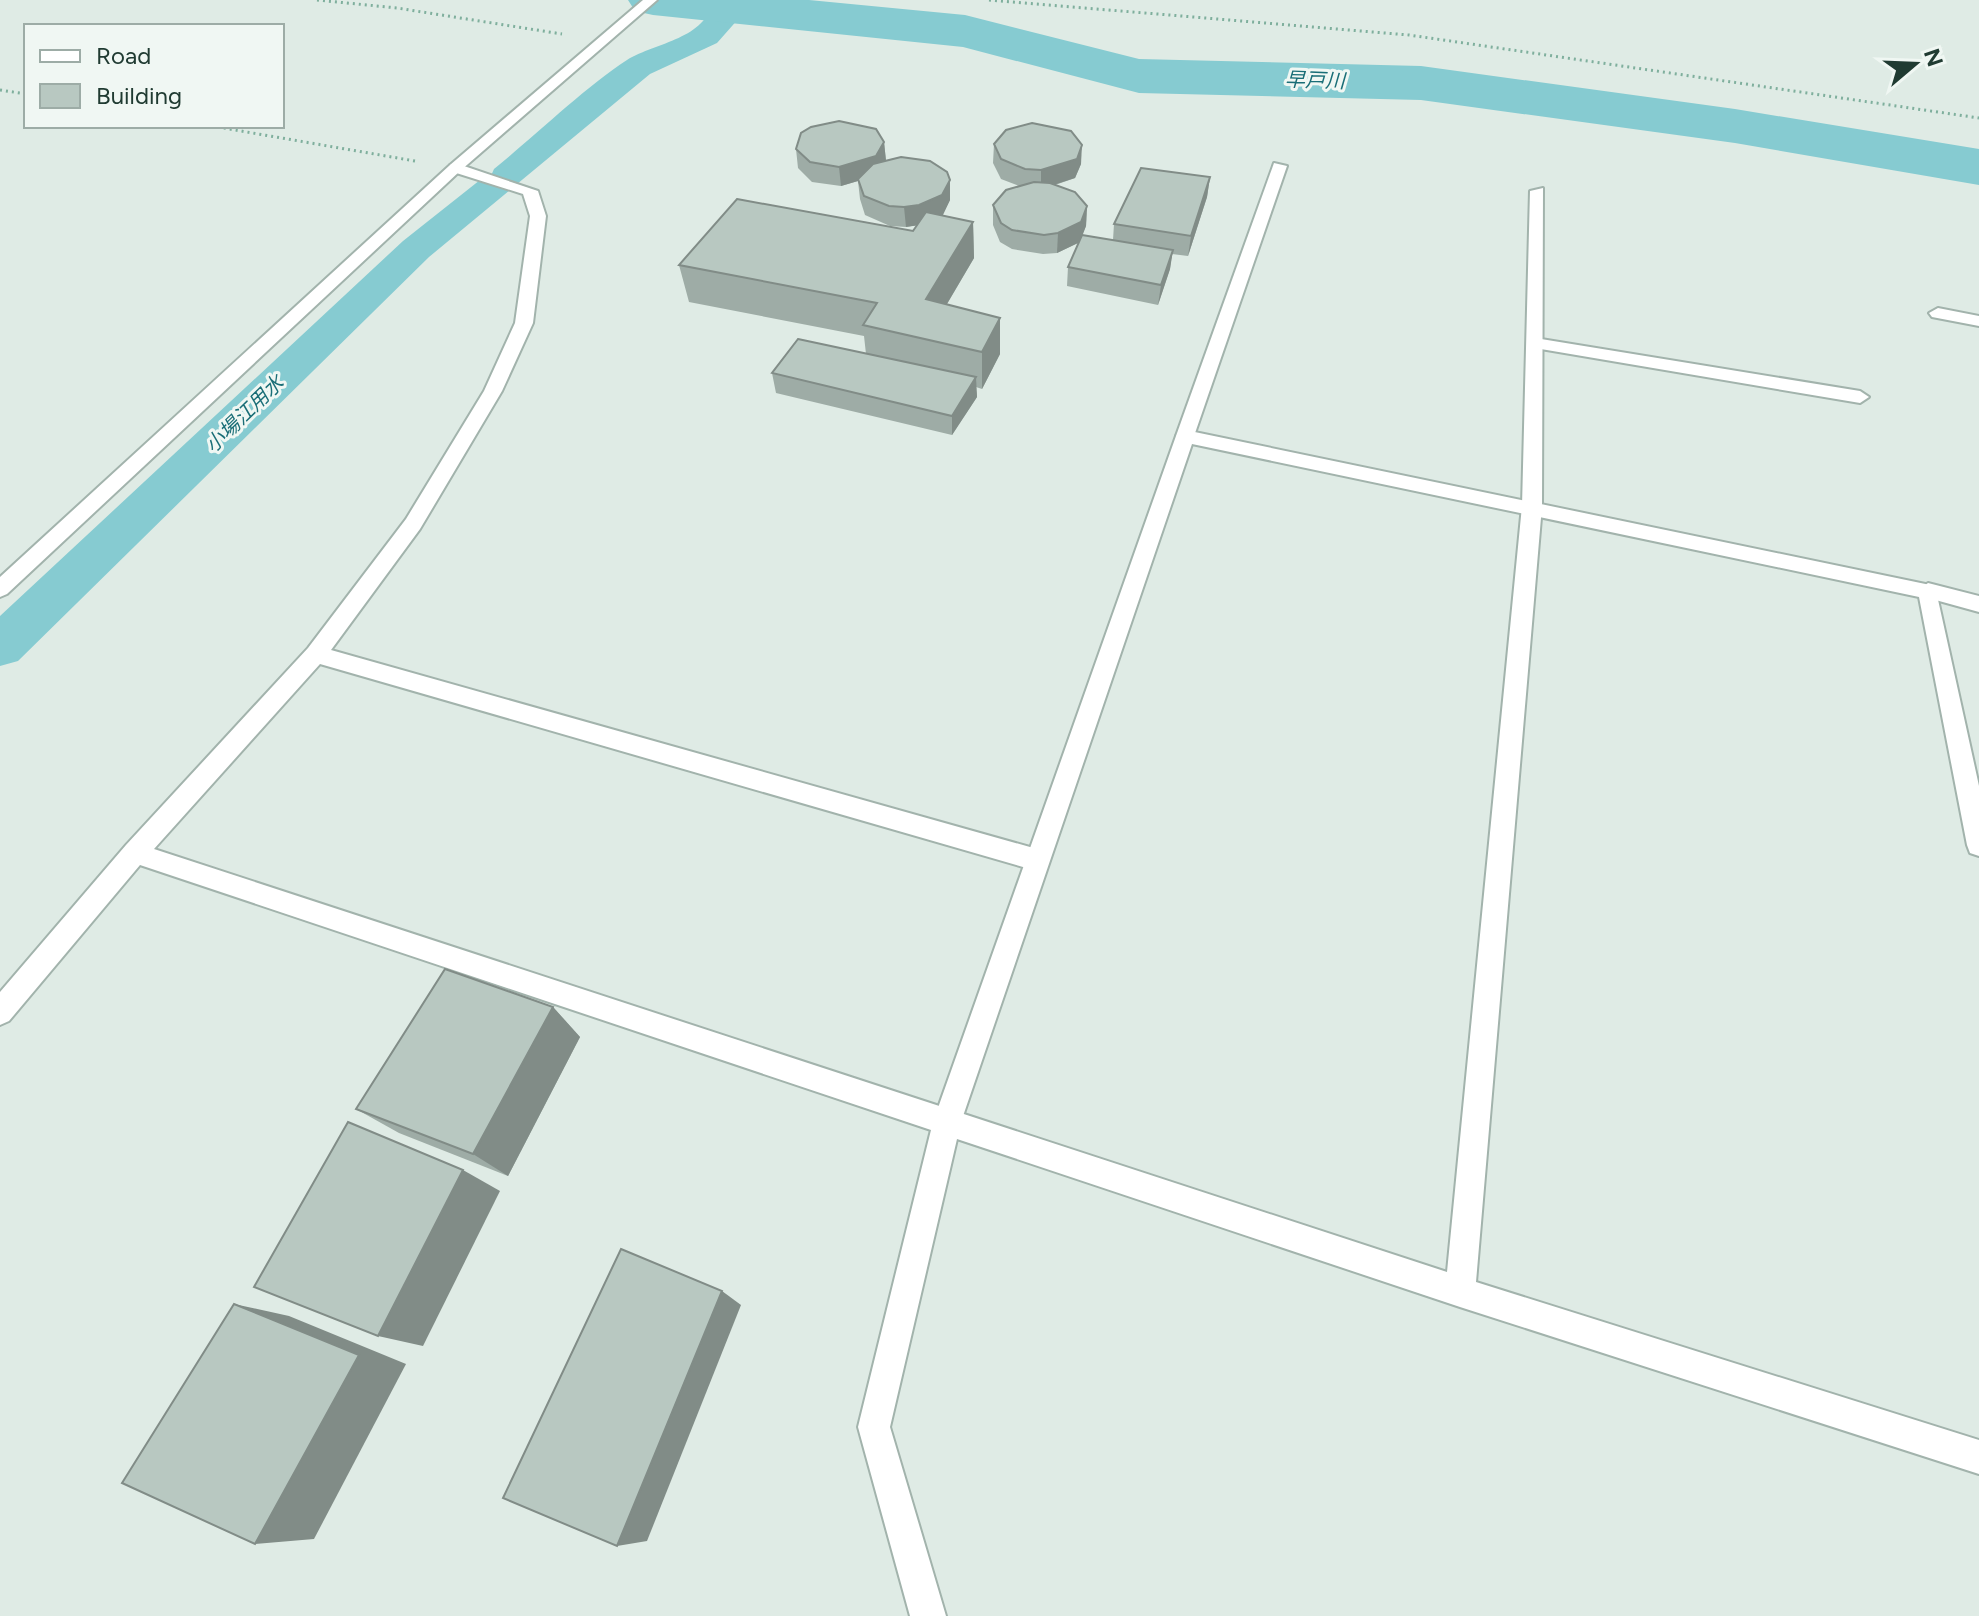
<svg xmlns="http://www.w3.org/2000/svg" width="1979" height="1616" font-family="Figtree,'Noto Sans JP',sans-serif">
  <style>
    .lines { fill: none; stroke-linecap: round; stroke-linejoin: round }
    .canal { fill: #86cbd1; fill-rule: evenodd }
    .river { fill: #86cbd1; fill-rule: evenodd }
    .service-casing { stroke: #a2b3ac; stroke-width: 4 }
    .minor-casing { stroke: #a2b3ac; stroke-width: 4 }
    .tertiary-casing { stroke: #a2b3ac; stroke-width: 4 }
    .path { stroke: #7faf9d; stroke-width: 3; stroke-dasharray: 2 4; stroke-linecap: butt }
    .service { fill: #fff; fill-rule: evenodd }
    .minor { fill: #fff; fill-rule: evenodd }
    .tertiary { fill: #fff; fill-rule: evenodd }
    .wall { fill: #9eaca6 }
    .shaded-wall { fill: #818c87 }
    .building { fill: #b8c8c1; stroke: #818c87; stroke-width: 2 }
    .labels { text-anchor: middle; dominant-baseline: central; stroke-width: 6; stroke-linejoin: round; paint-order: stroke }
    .far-water-label { font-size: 20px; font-style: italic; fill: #1a6e77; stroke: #f0f7f3 }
  </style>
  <rect width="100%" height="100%" fill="#dfebe5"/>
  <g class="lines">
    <!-- canal -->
    <path class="canal" d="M713 0H743L740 17 717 43 650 74 429 257 18 661 0 666V616L403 241 480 180 490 178 494 169C535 136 584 88 627 60 657 42 706 39 713 0Z"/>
    <!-- river -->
    <path class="river" d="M628 0H809L965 15 1139 59 1421 66 1735 109 1979 149V185L1735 143 1421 100 1139 93 963 47 653 15 635 11Z"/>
    <!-- service casing -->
    <g class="service-casing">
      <path id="service" d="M1535 338 1860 391 1869 397 1860 403 1529 347V339Z"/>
    </g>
    <!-- minor casing -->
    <g class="minor-casing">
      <g id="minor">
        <path d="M455 163 538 191 546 216 533 323 502 391 420 529 331 650 1037 849 1046 852 1049 860 1046 868 1037 871 320 664 154 849 1447 1272 1522 506 1530 191 1543 188 1542 506 1476 1282 1979 1440V1474L1460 1307 957 1139 890 1427 946 1616H910L858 1427 931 1130 140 865 9 1021 0 1025V992L126 845 308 648 406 519 484 391 515 323 530 216 523 194 450 171V165Z"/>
        <path d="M1274 163 1287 166 1194 436 1192 440H1178L1176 436Z"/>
        <path d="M1938 308 1979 316V326L1932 317 1929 313Z"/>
        <path d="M1928 583 1979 596V612L1921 596 1918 591Z"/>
      </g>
    </g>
    <!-- tertiary casing -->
    <g class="tertiary-casing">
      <g id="tertiary">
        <path d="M643 0H657L460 171 7 594 0 597V577L450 165Z"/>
        <path d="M1185 430 1935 586 1979 786V856L1970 853 1967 845 1919 597 1192 444 961 1122 957 1132 947 1136 937 1132 933 1122 1176 436Z"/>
      </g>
    </g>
    <!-- path -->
    <g class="path">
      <path d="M317 0 397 8 562 34"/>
      <path d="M989 0 1409 35 1979 118"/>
      <path d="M0 90 26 94"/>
      <path d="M212 126 415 161"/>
    </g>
    <!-- service -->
    <use href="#service" class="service"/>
    <!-- minor -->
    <use href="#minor" class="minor"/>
    <!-- tertiary -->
    <use href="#tertiary" class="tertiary"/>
  </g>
  <!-- wall -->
  <g class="wall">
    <path d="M884 142 886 161 950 200 942 215 973 222 974 258 947 304 1000 354 982 389 976 387 977 397 952 435 776 393 772 373 866 354 864 336 689 302 679 265 913 231 917 225 906 227 890 226 865 215 860 199 858 181 841 186 812 182 798 168 796 149Z"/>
    <path d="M994 144 1081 164 1075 178 1055 185 1087 206 1086 226 1082 235 1113 240 1114 224 1210 177 1207 197 1188 256 1172 254 1170 269 1158 305 1067 286 1068 267 1078 243 1057 253 1043 254 1012 249 1000 242 993 225V205L1019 186 1001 179 993 163Z"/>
    <path d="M553 1007 580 1037 508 1176 399 1133 356 1109Z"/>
  </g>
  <!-- shaded-wall -->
  <g class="shaded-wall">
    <path d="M884 142 886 161 878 175 841 186 839 167Z"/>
    <path d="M1082 145 1081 164 1075 178 1041 189V170Z"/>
    <path d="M1210 177 1207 197 1188 256 1191 236Z"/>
    <path d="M950 180V200L943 215 920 225 906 227 904 207Z"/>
    <path d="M1087 206 1086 226 1080 242 1057 253 1058 233Z"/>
    <path d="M973 222 974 258 928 336 926 299Z"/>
    <path d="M1173 250 1170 269 1158 305 1161 285Z"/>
    <path d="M1000 318V354L982 389V352Z"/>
    <path d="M976 377 977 397 952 435V416Z"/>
    <path d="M553 1007 580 1037 508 1176 473 1154Z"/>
    <path d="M463 1170 500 1191 423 1346 378 1336Z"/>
    <path d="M722 1291 741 1305 647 1541 617 1546Z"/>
    <path d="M234 1304 289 1316 406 1364 314 1539 255 1544Z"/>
  </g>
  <!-- building -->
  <g class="building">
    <path d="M839 121 876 129 884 142 876 156 839 167 810 162 796 149 801 133 811 127Z"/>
    <path d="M1032 123 1071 131 1082 145 1077 159 1041 170 1025 169 1001 159 994 144 1006 130Z"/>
    <path d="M901 157 930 161 947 172 950 180 942 195 919 205 904 207 889 206 864 196 858 179 873 164Z"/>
    <path d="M1141 168 1210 177 1191 236 1114 224Z"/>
    <path d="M1034 182 1050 183 1075 192 1087 206 1081 222 1058 233 1044 235 1012 230 1001 223 993 205 1006 190Z"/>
    <path d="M737 199 913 231 926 212 973 222 926 299 1000 318 982 352 863 325 877 303 679 265Z"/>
    <path d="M1082 235 1173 250 1161 285 1068 267Z"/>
    <path d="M798 339 976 377 952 416 772 373Z"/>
    <path d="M445 969 553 1007 473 1154 356 1109Z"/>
    <path d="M348 1122 463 1170 378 1336 254 1287Z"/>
    <path d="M621 1249 722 1291 617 1546 503 1498Z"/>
    <path d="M234 1304 359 1355 255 1544 122 1483Z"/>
  </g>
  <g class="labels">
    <!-- far-water labels -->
    <g class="far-water-label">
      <text transform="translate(1315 80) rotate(2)">早戸川</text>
      <text transform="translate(244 414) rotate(-44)">小場江用水</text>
    </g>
  </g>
  <!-- legend -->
  <rect x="24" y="24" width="260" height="104" fill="#f0f7f3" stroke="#9daca6" stroke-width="2"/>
  <rect x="40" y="50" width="40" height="12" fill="#ffffff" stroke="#9daca6" stroke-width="2"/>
  <text x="96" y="64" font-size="24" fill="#203b32">Road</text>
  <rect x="40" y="84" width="40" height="24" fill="#b8c8c1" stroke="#9daca6" stroke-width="2"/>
  <text x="96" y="104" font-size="24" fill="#203b32">Building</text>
  <!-- north arrow -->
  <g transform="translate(1915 64) rotate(71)" stroke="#f0f7f3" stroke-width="6" paint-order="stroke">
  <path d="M0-6L14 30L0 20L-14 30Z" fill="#203b32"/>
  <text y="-12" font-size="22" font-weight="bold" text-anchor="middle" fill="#203b32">N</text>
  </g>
</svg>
